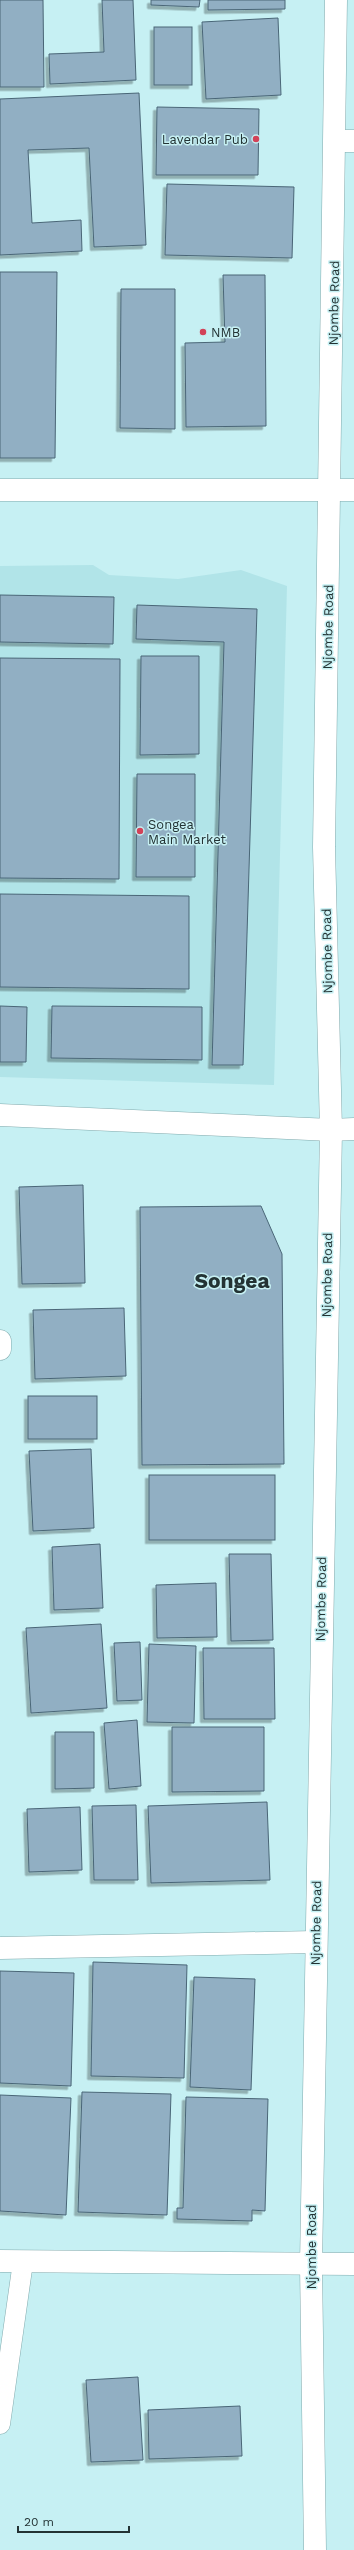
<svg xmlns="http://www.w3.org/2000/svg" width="354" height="2550" font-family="'Work Sans',sans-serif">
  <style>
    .built { fill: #b1e4e8 }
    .building { fill: #91afc3; stroke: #4a6677; filter: url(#shadow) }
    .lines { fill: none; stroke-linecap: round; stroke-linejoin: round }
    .lane-casing { stroke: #82aaad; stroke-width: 21 }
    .street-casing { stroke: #82aaad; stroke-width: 23 }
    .highway-casing { stroke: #82aaad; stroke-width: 23 }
    .lane { stroke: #fff; stroke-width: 20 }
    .street { stroke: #fff; stroke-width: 22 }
    .highway { stroke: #fff; stroke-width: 22 }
    .poi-dot { fill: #d24258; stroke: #c6f0f3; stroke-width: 1.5 }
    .labels { text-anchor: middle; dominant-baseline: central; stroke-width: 3; stroke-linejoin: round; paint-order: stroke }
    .poi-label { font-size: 13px; fill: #233334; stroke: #c6f0f3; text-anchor: start }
    .street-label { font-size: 13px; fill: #233334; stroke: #c6f0f3 }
    .town-label { font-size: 21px; font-weight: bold; fill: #233334; stroke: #c6f0f3 }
  </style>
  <defs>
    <filter id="shadow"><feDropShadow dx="-3.5" dy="3.5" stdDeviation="0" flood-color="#0004"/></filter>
  </defs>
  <rect width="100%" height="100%" fill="#c6f0f3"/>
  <!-- built -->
  <path class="built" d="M93 565 109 575 178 579 241 570 287 586 274 1085 0 1077V566Z"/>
  <!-- building -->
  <g class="building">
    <path d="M0 0H43L44 87H0Z"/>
    <path d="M102 0H133L136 80 50 84 49 54 104 52Z"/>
    <path d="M151 0H200L199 7 151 5Z"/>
    <path d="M208 0H285V9L208 10Z"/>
    <path d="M278 18 281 95 206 99 202 22Z"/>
    <rect x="154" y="27" width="38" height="58"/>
    <path d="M139 93 146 245 94 247 89 148 28 150 32 223 81 220 82 251 0 255V99Z"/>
    <path d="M157 107 259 109 258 175H156Z"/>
    <path d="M167 184 294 187 292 258 165 255Z"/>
    <path d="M0 272H57L55 458H0Z"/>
    <path d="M223 275H265L266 426 186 427 185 343 225 342Z"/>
    <path d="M121 289H175V429L120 428Z"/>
    <path d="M0 595 114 597 113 644 0 642Z"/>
    <path d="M137 605 257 609 243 1065H212L224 642 136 639Z"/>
    <path d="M141 656H199V754L140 755Z"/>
    <path d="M0 658 120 659 119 879 0 878Z"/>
    <path d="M137 774H195V877H136Z"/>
    <path d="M0 894 189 896V989L0 987Z"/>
    <path d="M0 1006 27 1007 26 1062H0Z"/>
    <path d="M52 1006 202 1007V1060L51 1058Z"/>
    <path d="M83 1185 85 1283 22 1284 19 1187Z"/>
    <path d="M261 1206 282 1254 284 1464 142 1465 140 1207Z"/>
    <path d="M124 1308 126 1376 35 1379 33 1310Z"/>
    <rect x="28" y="1396" width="69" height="43"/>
    <path d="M91 1449 94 1528 33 1531 29 1451Z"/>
    <rect x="149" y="1475" width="126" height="65"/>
    <path d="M100 1544 103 1608 54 1610 52 1547Z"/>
    <path d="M229 1554H271L273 1640 231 1641Z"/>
    <path d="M216 1583 217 1637 157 1638 156 1585Z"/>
    <path d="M101 1624 107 1708 31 1713 26 1628Z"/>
    <path d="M140 1642 142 1700 117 1701 114 1643Z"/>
    <path d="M149 1644 196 1646 194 1723 147 1722Z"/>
    <path d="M203 1648H274L275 1719H204Z"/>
    <path d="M137 1720 141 1786 109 1789 104 1723Z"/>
    <path d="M172 1727H264V1791L172 1792Z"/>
    <path d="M55 1732H94V1788L55 1789Z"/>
    <path d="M267 1802 270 1880 151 1883 148 1806Z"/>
    <path d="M136 1805 138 1880H94L92 1806Z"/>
    <path d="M80 1807 82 1870 29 1872 27 1809Z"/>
    <path d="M93 1962 187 1965 184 2078 91 2076Z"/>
    <path d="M0 1971 74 1973 71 2086 0 2083Z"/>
    <path d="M194 1977 255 1979 251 2090 190 2087Z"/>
    <path d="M82 2092 171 2094 167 2215 78 2212Z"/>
    <path d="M0 2095 71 2098 66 2215 0 2211Z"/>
    <path d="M186 2097 268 2099 265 2211 252 2210V2221L177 2219V2208H183Z"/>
    <path d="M138 2377 143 2460 91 2462 86 2380Z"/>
    <path d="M240 2406 242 2456 149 2459 148 2410Z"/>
  </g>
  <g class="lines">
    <!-- lane casing -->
    <g class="lane-casing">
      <path id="lane" d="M0 2424 23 2262"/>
    </g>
    <!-- street casing -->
    <g class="street-casing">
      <g id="street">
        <path d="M336 141H354"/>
        <path d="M0 490H354"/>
        <path d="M0 1115 331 1130 354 1129"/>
        <path d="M0 1349V1341"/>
        <path d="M0 1948 315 1942"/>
        <path d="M0 2261 354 2264"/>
      </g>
    </g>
    <!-- highway casing -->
    <g class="highway-casing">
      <path id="highway" d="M315 2550 311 2265 331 1130 324 847 336 0"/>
    </g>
    <!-- lane -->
    <use href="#lane" class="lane"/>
    <!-- street -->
    <use href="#street" class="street"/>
    <!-- highway -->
    <use href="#highway" class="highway"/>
  </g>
  <!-- markers -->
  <g class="poi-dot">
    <circle cx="256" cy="139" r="4"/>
    <circle cx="203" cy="332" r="4"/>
    <circle cx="140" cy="831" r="4"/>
  </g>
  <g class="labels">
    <!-- poi labels -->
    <g class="poi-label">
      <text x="248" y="139" text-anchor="end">Lavendar Pub</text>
      <text x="211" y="332">NMB</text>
      <text x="148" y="824">Songea<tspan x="148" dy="15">Main Market</tspan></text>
    </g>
    <!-- street labels -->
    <g class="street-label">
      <text transform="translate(334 303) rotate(-89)">Njombe Road</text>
      <text transform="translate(328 627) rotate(-89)">Njombe Road</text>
      <text transform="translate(327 951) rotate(-91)">Njombe Road</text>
      <text transform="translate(327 1275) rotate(-89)">Njombe Road</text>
      <text transform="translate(321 1599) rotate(-89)">Njombe Road</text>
      <text transform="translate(316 1923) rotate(-89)">Njombe Road</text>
      <text transform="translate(311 2247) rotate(-90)">Njombe Road</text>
    </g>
    <!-- town labels -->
    <g class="town-label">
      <text x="232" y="1280">Songea</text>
    </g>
  </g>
  <!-- scale -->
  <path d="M18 2526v6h111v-6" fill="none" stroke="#233334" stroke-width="2"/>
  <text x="24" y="2526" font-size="12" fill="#233334" stroke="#c6f0f3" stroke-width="3" paint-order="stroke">20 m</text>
</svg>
